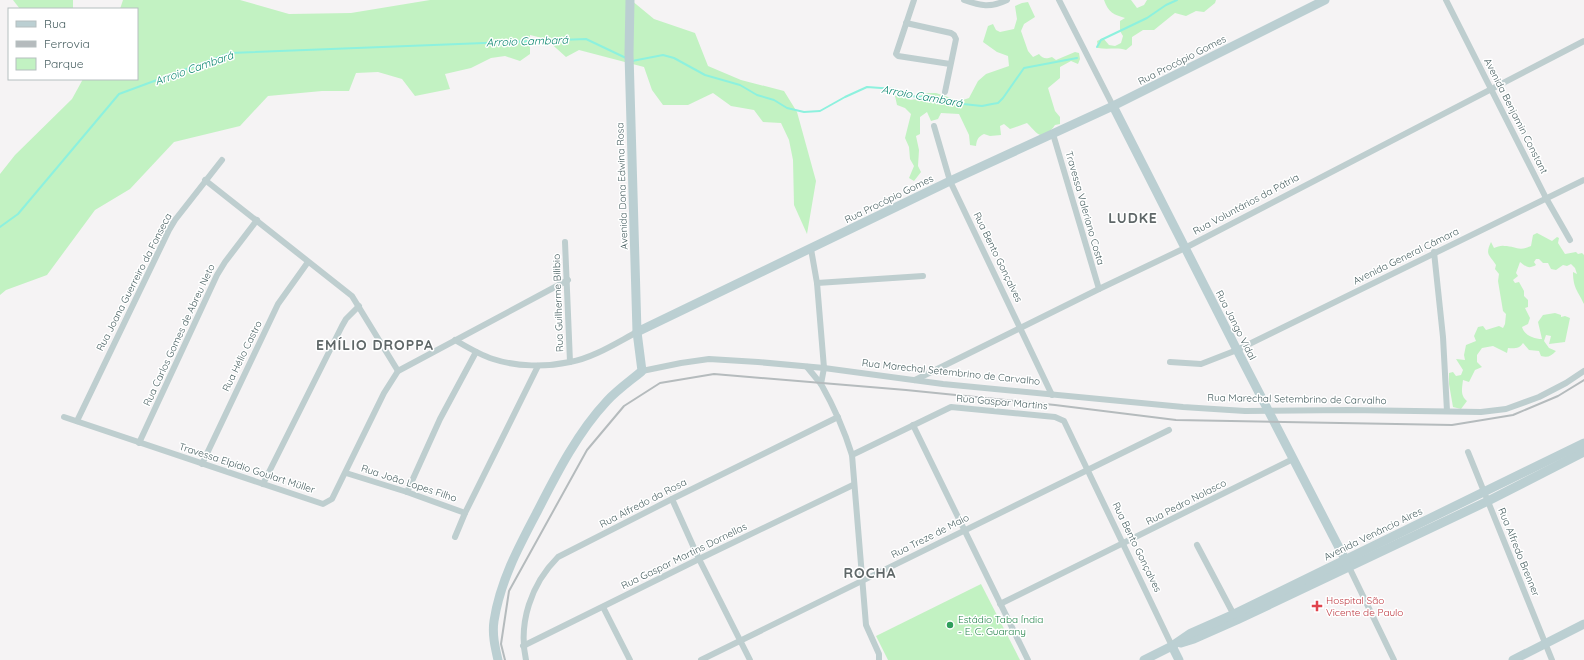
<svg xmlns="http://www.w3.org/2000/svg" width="1584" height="660" font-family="Quicksand,sans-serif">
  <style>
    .green { fill: #c2f2c2 }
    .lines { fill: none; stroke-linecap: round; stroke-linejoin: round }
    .stream { stroke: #8df1de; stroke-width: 2 }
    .street { stroke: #bececf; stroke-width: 6 }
    .secondary { stroke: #bbcfd2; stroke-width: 9 }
    .rail { stroke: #b5bbbd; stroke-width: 2 }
    .health-dot { fill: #e0444e; stroke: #fff; stroke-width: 1.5 }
    .leisure-dot { fill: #2e9e5b; stroke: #fff; stroke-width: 1.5 }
    .labels { text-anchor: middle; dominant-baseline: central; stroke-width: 3; stroke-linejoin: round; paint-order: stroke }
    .street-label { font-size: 10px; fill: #496062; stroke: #fff }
    .health-label { font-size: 10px; fill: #be3a42; stroke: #fff; text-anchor: start }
    .leisure-label { font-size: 10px; fill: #27864d; stroke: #fff; text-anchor: start }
    .water-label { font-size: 11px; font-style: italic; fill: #09866e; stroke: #fff }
    .district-label { font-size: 14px; font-weight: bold; letter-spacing: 1px; fill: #5f6768; stroke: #fff }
  </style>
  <rect width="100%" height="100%" fill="#f5f3f4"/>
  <!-- green -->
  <g class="green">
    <path d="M13 0H73V8L20 9Z"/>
    <path d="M123 0H240L289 14 351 13 430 0H631L654 19 695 33 708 66 741 80 784 91 797 112 816 181 807 234 794 205 793 160 789 140 781 123 763 122 754 110 731 106 713 93 688 105H663L652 90 644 67 579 50 566 57 546 39 530 35V54L520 61 505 56 491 58 471 68 445 74 450 89 415 96 402 79 378 72 356 73 349 91H322L268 96 240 126 174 142 130 189 95 210 47 275 6 290 0 295V174L15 155 72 99 83 79H137V9H120Z"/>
    <path d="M1104 0H1131L1137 8 1144 5 1147 0H1216L1215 3 1204 12 1196 11 1186 16 1175 13 1154 30H1143L1132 37V45L1126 50C1117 47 1108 50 1098 48L1097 41 1103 38 1109 45 1115 46 1121 43 1123 36 1120 31V21L1125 18C1114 15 1108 12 1104 0Z"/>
    <path d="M1028 2 1035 17 1024 24 1021 31 1028 51 1033 57 1039 54C1043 59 1046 59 1052 57L1056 60 1075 52 1079 53 1080 59 1078 64 1071 61 1060 67V78L1048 88 1055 111 1060 117V124L1055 125C1042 143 1039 135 1027 123L1010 129 1004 124 1000 126 1001 135 990 136 984 134C978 137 977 139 976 146L970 145 969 135 959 114 941 113 938 119 931 121 927 112 920 117V134L916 136 919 150 918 166 921 172 914 181 909 178 914 166 910 159 909 147 905 138 911 114 905 108 897 105 895 96 902 93 907 94 910 100 918 99 923 93H936L960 101 969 98 978 81 986 74 1009 66 1008 56 997 52 983 42 988 26 993 24 996 30 1000 32 1014 29 1017 19 1015 6 1022 3Z"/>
    <path d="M1537 233 1552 241 1557 237 1559 238 1558 243 1565 254 1576 252 1578 254 1582 253 1584 255V304C1578 291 1573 288 1573 272L1577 274 1575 268 1571 264 1567 266 1563 265 1556 270 1551 269 1548 263H1543L1539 259H1536L1534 262 1536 265C1529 269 1526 267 1520 262L1516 273 1518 276 1513 280 1515 283 1519 282 1524 291V296L1528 300V307L1525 308 1530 318 1528 324 1522 327C1524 335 1534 339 1542 339L1538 322 1543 315 1555 313 1561 315V317L1565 316 1570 318 1565 342 1549 344 1551 336 1546 335 1544 341 1549 348 1556 351C1551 356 1548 358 1541 356L1539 351 1529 350 1523 343C1520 348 1515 349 1508 348L1507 353 1493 346 1482 348 1477 355V362L1482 367 1475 370 1469 382 1463 380C1462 389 1460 395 1467 401L1461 409 1453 407 1449 384V373L1453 372 1456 376 1461 375 1463 370 1456 359 1465 360 1464 355 1466 345 1476 341 1474 336 1478 327 1483 326 1486 330 1499 326 1503 328 1505 324 1506 314 1503 311 1498 281 1499 274 1495 269 1496 265C1489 254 1485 255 1491 242L1494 248C1497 247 1502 245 1504 246 1516 246 1518 252 1531 246L1533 235Z"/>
    <path d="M981 584 1020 660H888L876 636Z"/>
  </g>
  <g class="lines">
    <!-- stream -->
    <g class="stream">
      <path d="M1097 47 1101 40 1147 18 1166 5 1177 0"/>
      <path d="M632 61 663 55 674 58 705 75 740 85 757 95 774 100 787 108 804 112 820 111 845 97 867 87 895 89 910 96 937 98 963 104 982 106 992 104 998 103 1003 98 1024 68 1077 58"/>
      <path d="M0 227 18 214 119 94 230 53 586 39 626 58"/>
    </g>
    <!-- street -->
    <g class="street">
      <path d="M914 0 896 54 898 56 950 64"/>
      <path d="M964 0C981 6 990 8 1007 0"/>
      <path d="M1059 0 1113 106"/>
      <path d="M1446 0 1546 198 1570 240"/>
      <path d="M906 23 951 33 954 35 956 39 945 92"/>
      <path d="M934 126 950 181 1052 395"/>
      <path d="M1053 134 1099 289"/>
      <path d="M205 180 352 296 398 371"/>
      <path d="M565 242 570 362"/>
      <path d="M811 249 817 283 824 368 821 384C834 407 844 429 852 455L866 625 879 654V660"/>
      <path d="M1434 252 1443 337 1447 411"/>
      <path d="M817 283 923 276"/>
      <path d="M455 340C467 347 480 355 493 359 517 367 546 367 570 362 593 358 616 343 637 332"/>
      <path d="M1170 362 1201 364 1237 350 1584 180"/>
      <path d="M807 367 821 384"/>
      <path d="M642 371 681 363 709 359 758 362 824 368 943 384 1183 407 1245 411 1349 410 1481 412 1506 409 1539 397 1566 383 1584 371"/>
      <path d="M915 380 1099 289 1185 248 1584 41"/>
      <path d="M64 417 323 504 332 499 384 393 398 371 568 280"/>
      <path d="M77 421 169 230 175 220 222 160"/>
      <path d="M913 425 1028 660"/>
      <path d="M139 443 217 275 225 262 257 220"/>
      <path d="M1468 452 1552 660"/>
      <path d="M852 455 951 407 1055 417 1064 421 1172 646"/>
      <path d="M202 464 278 304 308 262"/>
      <path d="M346 473 407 492 465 513"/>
      <path d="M263 484 342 326 346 319 359 306"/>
      <path d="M407 492 440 419 476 352"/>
      <path d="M672 499 699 559 750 660"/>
      <path d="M455 537 465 513 538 366"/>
      <path d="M1197 545 1235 617"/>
      <path d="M1349 567 1394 660"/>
      <path d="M1000 604 1293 459"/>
      <path d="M603 607 630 660"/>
      <path d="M523 646 699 559 853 485"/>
      <path d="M526 660C518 623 531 584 558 557L672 499 838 417"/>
      <path d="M701 660 1169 430"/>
    </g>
    <!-- secondary -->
    <g class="secondary">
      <path d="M1113 106 1237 350 1349 567"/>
      <path d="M637 332 950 181 1113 106 1325 0"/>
      <path d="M1181 643 1194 639 1237 620 1488 501 1584 452"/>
      <path d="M1172 646 1179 660"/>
      <path d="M498 660C495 647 492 634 494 621 500 582 518 548 536 514 556 475 577 433 607 401 617 390 630 381 642 371L637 332 629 54 630 0"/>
      <path d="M1144 660 1172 646 1191 633 1234 614 1584 443"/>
      <path d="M1513 660 1584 624"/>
    </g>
    <!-- rail -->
    <path class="rail" d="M505 660 501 644 509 591 587 450 624 406 660 383 714 374 906 390 1055 405 1176 420 1452 425 1513 415 1558 396 1584 380"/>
  </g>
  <!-- markers -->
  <path class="health-dot" d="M1315 600h4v4h4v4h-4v4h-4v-4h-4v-4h4z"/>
  <circle class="leisure-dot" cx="950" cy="625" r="4"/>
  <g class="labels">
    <!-- street labels -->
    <g class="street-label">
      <text transform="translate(1182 60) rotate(-27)">Rua Procópio Gomes</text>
      <text transform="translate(1516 116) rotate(63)">Avenida Benjamin Constant</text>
      <text transform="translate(622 186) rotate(-92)">Avenida Dona Edwina Rosa</text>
      <text transform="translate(889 199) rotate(-26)">Rua Procópio Gomes</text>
      <text transform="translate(1246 204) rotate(-28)">Rua Voluntários da Pátria</text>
      <text transform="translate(1085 208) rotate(74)">Travessa Valeriano Costa</text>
      <text transform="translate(1406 256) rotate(-26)">Avenida General Câmara</text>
      <text transform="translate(998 257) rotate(64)">Rua Bento Gonçalves</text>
      <text transform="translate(134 282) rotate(-63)">Rua Joana Guerreiro da Fonseca</text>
      <text transform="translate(558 303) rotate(-92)">Rua Guilherme Bilibio</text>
      <text transform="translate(1236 325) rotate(63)">Rua Jango Vidal</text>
      <text transform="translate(179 335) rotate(-65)">Rua Carlos Gomes de Abreu Neto</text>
      <text transform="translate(242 356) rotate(-64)">Rua Hélio Castro</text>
      <text transform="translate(951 372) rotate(6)">Rua Marechal Setembrino de Carvalho</text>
      <text transform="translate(1297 399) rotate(1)">Rua Marechal Setembrino de Carvalho</text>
      <text transform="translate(1002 402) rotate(5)">Rua Gaspar Martins</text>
      <text transform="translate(247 468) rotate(18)">Travessa Elpídio Goulart Müller</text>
      <text transform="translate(409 483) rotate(18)">Rua João Lopes Filho</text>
      <text transform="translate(1186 502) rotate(-27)">Rua Pedro Nolasco</text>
      <text transform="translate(643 503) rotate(-27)">Rua Alfredo da Rosa</text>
      <text transform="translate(1373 534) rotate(-26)">Avenida Venâncio Aires</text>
      <text transform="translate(930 536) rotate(-27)">Rua Treze de Maio</text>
      <text transform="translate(1137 547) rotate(64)">Rua Bento Gonçalves</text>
      <text transform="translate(1519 552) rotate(68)">Rua Alfredo Brenner</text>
      <text transform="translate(684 556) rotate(-26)">Rua Gaspar Martins Dornellas</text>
    </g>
    <!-- health labels -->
    <g class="health-label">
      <text x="1326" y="600">Hospital São<tspan x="1326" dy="12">Vicente de Paulo</tspan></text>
    </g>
    <!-- leisure labels -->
    <g class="leisure-label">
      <text x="958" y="619">Estádio Taba Índia<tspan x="958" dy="12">- E. C. Guarany</tspan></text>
    </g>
    <!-- water labels -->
    <g class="water-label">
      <text transform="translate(527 41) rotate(-2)">Arroio Cambará</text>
      <text transform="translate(194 68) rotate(-19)">Arroio Cambará</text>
      <text transform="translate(922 96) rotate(10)">Arroio Cambará</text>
    </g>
    <!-- district labels -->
    <g class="district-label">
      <text x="1133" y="218">LUDKE</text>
      <text x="375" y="345">EMÍLIO DROPPA</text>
      <text x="870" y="573">ROCHA</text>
    </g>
  </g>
  <!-- legend -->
  <rect x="8" y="8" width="130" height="72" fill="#ffffff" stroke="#b6bfc0"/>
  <rect x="16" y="21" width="20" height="6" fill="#bbcfd2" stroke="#b6bfc0"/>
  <text x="44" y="28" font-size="12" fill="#496062">Rua</text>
  <rect x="16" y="41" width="20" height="6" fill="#b5bbbd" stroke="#b6bfc0"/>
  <text x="44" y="48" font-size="12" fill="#496062">Ferrovia</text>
  <rect x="16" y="58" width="20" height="12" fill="#c2f2c2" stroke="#b6bfc0"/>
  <text x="44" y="68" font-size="12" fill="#496062">Parque</text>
</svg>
